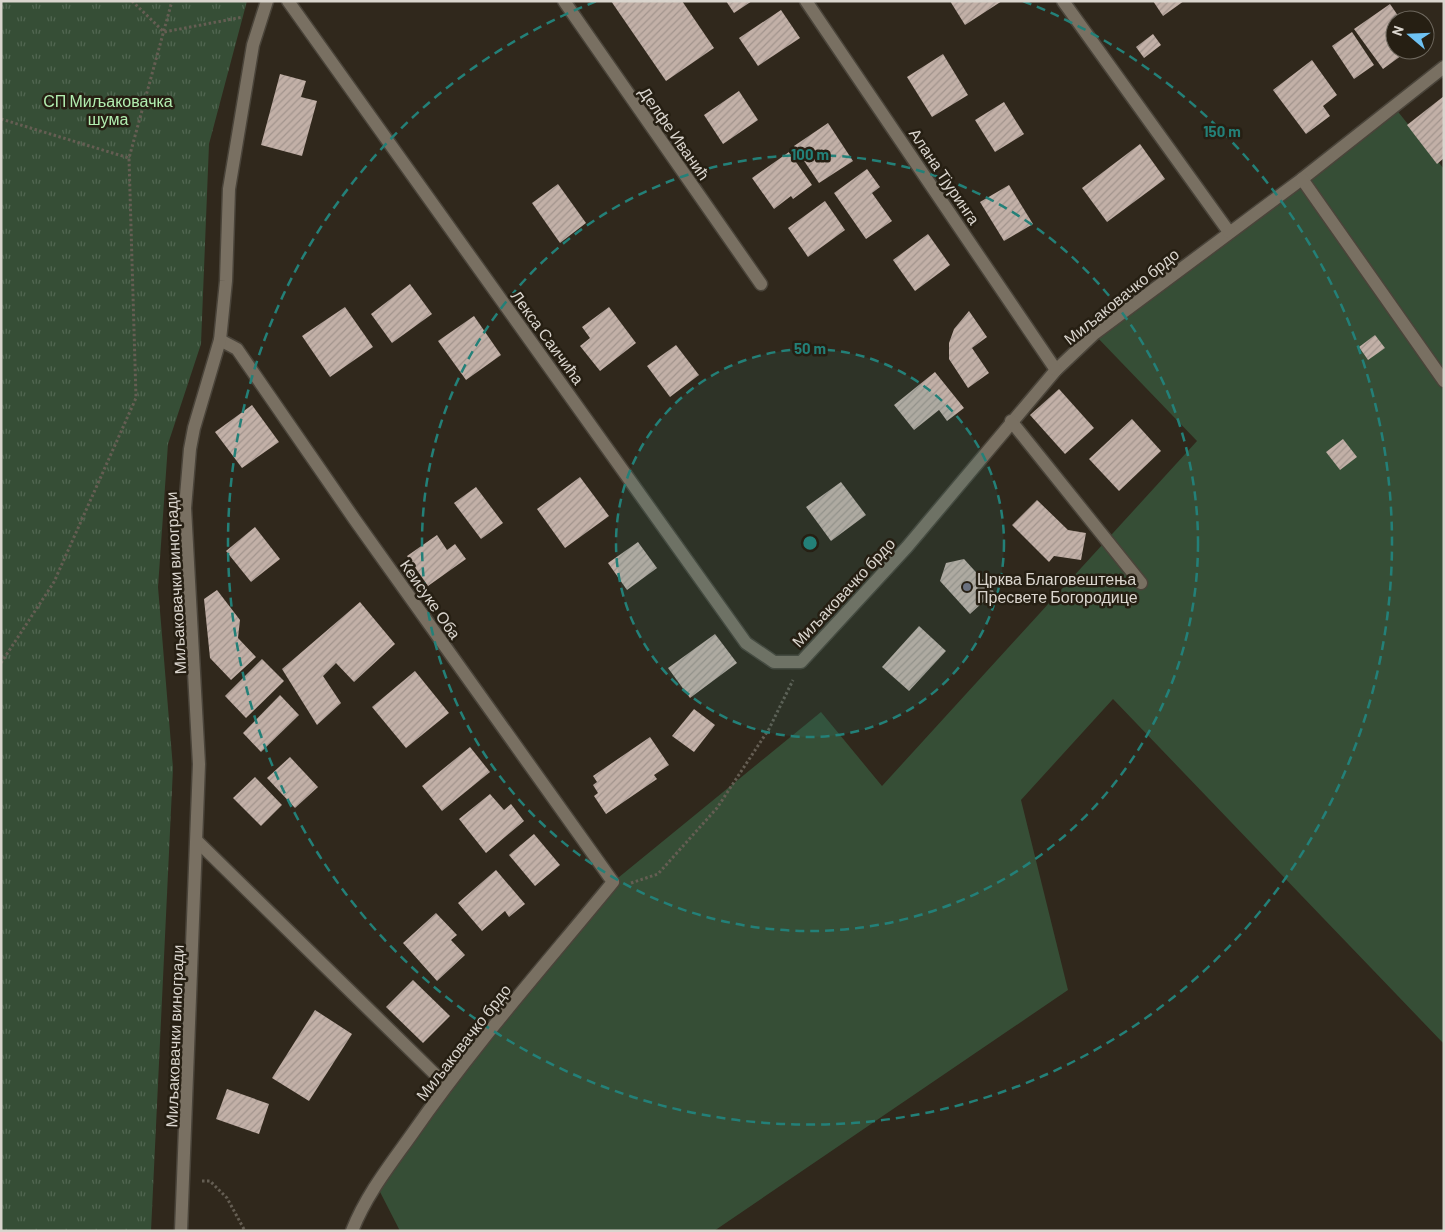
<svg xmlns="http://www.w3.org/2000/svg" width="1445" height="1232" font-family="Barlow,sans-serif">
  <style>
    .grass { fill: #364e36 }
    .park { fill: url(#park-tufts) }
    .building { fill: url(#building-hatch) }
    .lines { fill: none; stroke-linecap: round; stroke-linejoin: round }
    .minor-casing { stroke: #4a443a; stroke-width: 15 }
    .path { stroke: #655e53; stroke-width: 3; stroke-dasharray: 2.5 2.5; stroke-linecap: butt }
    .minor { stroke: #797062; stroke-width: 12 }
    .ring { fill: none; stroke: #238078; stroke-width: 2.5; stroke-dasharray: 9 6 }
    .worship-dot { fill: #6b7280; stroke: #261f13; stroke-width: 2 }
    .labels { text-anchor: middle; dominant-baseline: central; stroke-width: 5; stroke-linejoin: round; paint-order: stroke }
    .park-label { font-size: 16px; fill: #b2eeb0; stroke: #261f13 }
    .street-label { font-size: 16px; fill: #dad5ce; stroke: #261f13 }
    .poi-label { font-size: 16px; fill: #dad5ce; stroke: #261f13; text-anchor: start }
    .centre { fill: #238078; stroke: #261f13; stroke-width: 2.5 }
    .ring-label { font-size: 15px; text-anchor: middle; font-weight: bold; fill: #238078; stroke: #261f13; stroke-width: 5; stroke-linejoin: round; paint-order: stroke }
  </style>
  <defs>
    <pattern id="park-tufts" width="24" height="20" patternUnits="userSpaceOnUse" patternTransform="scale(1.25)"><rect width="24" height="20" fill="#364e36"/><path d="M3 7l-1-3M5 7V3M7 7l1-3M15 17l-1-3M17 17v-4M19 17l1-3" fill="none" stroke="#526752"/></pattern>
    <pattern id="building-hatch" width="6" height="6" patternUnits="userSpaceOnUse" patternTransform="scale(1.25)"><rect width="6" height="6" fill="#c2b0a7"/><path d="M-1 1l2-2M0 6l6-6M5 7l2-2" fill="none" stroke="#a2948d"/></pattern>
  </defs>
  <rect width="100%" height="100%" fill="#30281c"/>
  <!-- grass -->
  <path class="grass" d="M1391 103 1444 169V1044L1113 699 1021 800 1068 990 714 1231H400L379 1190 431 1106 613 882 821 712 882 786 1197 441 1094 334Z"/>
  <!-- park -->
  <path class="park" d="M1 1H247L209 144 201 344 168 444 158 587 173 768 151 1231H1Z"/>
  <!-- building -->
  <g class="building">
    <path d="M611 1H682L714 48 666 81Z"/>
    <path d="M726 1H752L734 13Z"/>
    <path d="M950 1H1002L965 25Z"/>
    <path d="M1153 1H1184L1163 16Z"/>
    <path d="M1390 4 1401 20H1395V50H1409L1383 69 1354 29Z"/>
    <path d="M781 10 800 38 758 66 739 38Z"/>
    <path d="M1352 32 1374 65 1354 79 1332 46Z"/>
    <path d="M1153 34 1161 45 1144 58 1136 47Z"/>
    <path d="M943 54 968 95 932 117 907 77Z"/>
    <path d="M1312 60 1337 95 1323 106 1330 116 1306 134 1273 90Z"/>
    <path d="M280 74 306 81 301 97 317 101 302 156 261 145Z"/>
    <path d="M739 91 758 120 723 144 704 115Z"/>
    <path d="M1444 96V158L1437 164 1407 125Z"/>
    <path d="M1004 102 1024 134 995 152 975 120Z"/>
    <path d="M828 123 853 161 819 183 794 146Z"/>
    <path d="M1140 144 1165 179 1107 222 1082 188Z"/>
    <path d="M789 152 812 185 793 199 791 196 774 209 752 178Z"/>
    <path d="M867 169 880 187 872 193 892 221 866 239 834 193Z"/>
    <path d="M558 184 586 223 560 243 532 203Z"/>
    <path d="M1009 185 1033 224 1004 241 980 202Z"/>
    <path d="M825 201 845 230 808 257 788 228Z"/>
    <path d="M928 234 950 265 915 291 893 260Z"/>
    <path d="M410 284 432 314 392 343 371 314Z"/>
    <path d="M345 307 373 347 330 377 302 336Z"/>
    <path d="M609 307 636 343 600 371 580 346 590 338 582 327Z"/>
    <path d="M969 311 987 337 972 348 989 373 968 388 949 359V343L954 329Z"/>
    <path d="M474 316 501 355 466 380 438 341Z"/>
    <path d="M1375 335 1385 348 1368 360 1359 347Z"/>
    <path d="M676 345 699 375 670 397 647 366Z"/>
    <path d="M935 372 964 408 947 421 939 410 914 430 894 405Z"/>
    <path d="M1059 389 1094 428 1065 454 1030 415Z"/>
    <path d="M252 405 279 442 242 468 215 432Z"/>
    <path d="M1132 419 1161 451 1119 491 1089 459Z"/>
    <path d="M1343 439 1357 457 1340 470 1326 452Z"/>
    <path d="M580 477 609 516 565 548 537 509Z"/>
    <path d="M841 482 866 515 831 541 806 507Z"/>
    <path d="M476 487 503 523 481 539 454 503Z"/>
    <path d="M1037 500 1068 530 1086 533 1081 560 1054 556 1049 562 1012 525Z"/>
    <path d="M255 527 280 559 251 582 226 551Z"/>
    <path d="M437 535 447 550 455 544 466 559 428 586 407 556Z"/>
    <path d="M638 542 657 568 627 590 608 563Z"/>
    <path d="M964 559 994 592 970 614 940 581 946 563Z"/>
    <path d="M217 590 240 620 238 638 256 657 231 680 210 658 204 599Z"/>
    <path d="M360 602 395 644 354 682 336 663 323 676 341 703 317 725 282 669Z"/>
    <path d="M919 626 946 651 909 691 882 667Z"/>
    <path d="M715 634 737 663 690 698 668 668Z"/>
    <path d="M262 659 284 681 246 718 225 696Z"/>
    <path d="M415 671 449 713 406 748 372 707Z"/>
    <path d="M280 695 299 715 261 752 243 733Z"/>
    <path d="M694 709 715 725 694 752 672 736Z"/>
    <path d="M650 737 669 765 654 775 657 779 606 814 594 796 598 793 593 785 597 782 593 776Z"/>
    <path d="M470 747 490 772 442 811 422 786Z"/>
    <path d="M290 757 318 787 295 808 267 778Z"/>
    <path d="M255 777 282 805 261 826 233 798Z"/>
    <path d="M490 794 504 810 511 804 524 821 486 853 459 819Z"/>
    <path d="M534 834 560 865 535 886 509 855Z"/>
    <path d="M496 870 525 904 509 917 505 911 482 931 458 903Z"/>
    <path d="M436 913 457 935 451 940 465 955 437 981 403 943Z"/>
    <path d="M413 980 450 1016 423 1043 386 1007Z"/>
    <path d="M315 1010 352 1034 309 1101 272 1078Z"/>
    <path d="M227 1089 269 1104 259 1134 216 1119Z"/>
  </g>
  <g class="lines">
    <!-- minor casing -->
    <g class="minor-casing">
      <g id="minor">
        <path d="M288 1 746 643 774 662H801L907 547 1056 370 1094 334 1302 179 1444 67"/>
        <path d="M564 1 761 284"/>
        <path d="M806 1 1056 370"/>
        <path d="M1063 1 1229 232"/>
        <path d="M1302 179 1444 381"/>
        <path d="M220 340 237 349 355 520 613 882C545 965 473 1046 412 1134 390 1165 366 1195 352 1231"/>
        <path d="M1011 421 1141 583"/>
        <path d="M198 842 446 1085"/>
        <path d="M181 1231 199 764 185 508 190 449 194 428 220 340 226 281 229 189 253 45 267 1"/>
      </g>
    </g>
    <!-- path -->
    <g class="path">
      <path d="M132 1 164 32 243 17"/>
      <path d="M1 119 129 158"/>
      <path d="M1 663 54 582 136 398 129 158 172 1"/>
      <path d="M631 883 658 874 717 808 769 729 793 680"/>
      <path d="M202 1181H210L227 1198 245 1231"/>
    </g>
    <!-- minor -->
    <use href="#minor" class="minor"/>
  </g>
  <!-- distance rings -->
  <circle cx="810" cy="543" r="194" fill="#238078" fill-opacity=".12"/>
  <g class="ring">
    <circle cx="810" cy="543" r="194"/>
    <circle cx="810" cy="543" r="388"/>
    <path d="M1023 1A582 582 0 1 1 597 1"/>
  </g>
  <!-- markers -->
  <circle class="worship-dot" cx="967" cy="587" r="5"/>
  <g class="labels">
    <!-- park labels -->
    <g class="park-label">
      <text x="108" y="100">СП Миљаковачка<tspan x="108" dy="18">шума</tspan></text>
    </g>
    <!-- street labels -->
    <g class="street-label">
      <text transform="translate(675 133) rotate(55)">Делфе Иванић</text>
      <text transform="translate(945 176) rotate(56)">Алана Тјуринга</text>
      <text transform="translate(1121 296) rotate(-39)">Миљаковачко брдо</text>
      <text transform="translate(548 337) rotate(54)">Лекса Саичића</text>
      <text transform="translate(175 583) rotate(-93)">Миљаковачки виногради</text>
      <text transform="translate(843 592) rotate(-47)">Миљаковачко брдо</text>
      <text transform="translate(431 599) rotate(55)">Кеисуке Оба</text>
      <text transform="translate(174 1036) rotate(-88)">Миљаковачки виногради</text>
      <text transform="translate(463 1042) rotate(-52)">Миљаковачко брдо</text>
    </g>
    <!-- poi labels -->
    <g class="poi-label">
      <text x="977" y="578">Црква Благовештења<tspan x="977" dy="18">Пресвете Богородице</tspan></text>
    </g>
  </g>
  <circle cx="810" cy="543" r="8" class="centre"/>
  <g class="ring-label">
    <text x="1222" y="137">150 m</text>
    <text x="810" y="160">100 m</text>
    <text x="810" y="354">50 m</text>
  </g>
  <!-- border -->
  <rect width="1445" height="1232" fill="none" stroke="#dad5ce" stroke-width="5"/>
  <!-- north arrow -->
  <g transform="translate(1410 35) rotate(289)"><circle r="24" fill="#261f13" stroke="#6e685e"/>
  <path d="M0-4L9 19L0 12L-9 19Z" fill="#6ec2f3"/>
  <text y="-8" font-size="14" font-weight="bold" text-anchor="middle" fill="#dad5ce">N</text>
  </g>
</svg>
